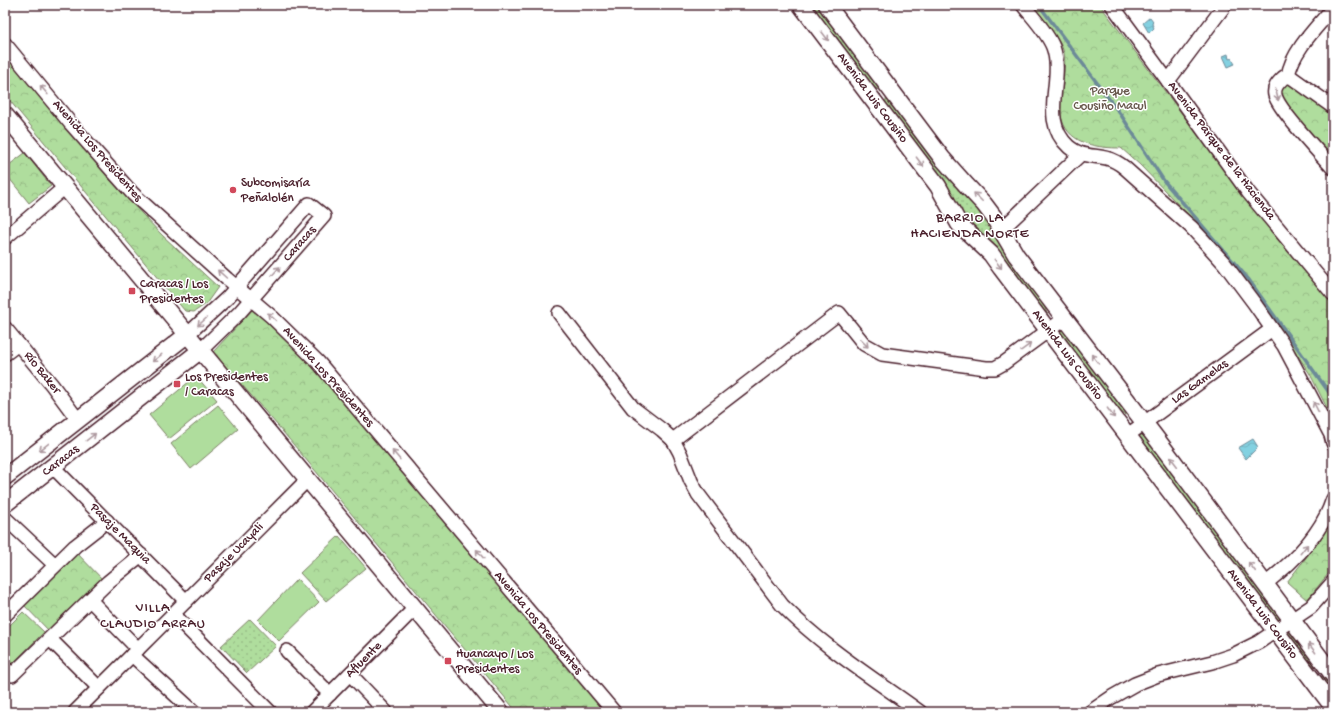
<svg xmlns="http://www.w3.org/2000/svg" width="1338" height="717" font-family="'Gochi Hand',sans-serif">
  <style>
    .grass { fill: url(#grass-dots); stroke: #7c7e64 }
    .forest { fill: url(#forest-crowns); stroke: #7c7e64 }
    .pitch { fill: #afdd9d; stroke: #7c7e64 }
    .water { fill: url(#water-waves); stroke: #6c8a98 }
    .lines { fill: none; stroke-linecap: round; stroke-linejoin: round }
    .stream { stroke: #6c8a98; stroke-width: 3.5 }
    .minor-casing { stroke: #4a1f2b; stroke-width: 16 }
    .tertiary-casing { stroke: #4a1f2b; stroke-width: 19 }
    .minor { stroke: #fff; stroke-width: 13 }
    .tertiary { stroke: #fff; stroke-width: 16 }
    .oneway { stroke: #ae9aa0 }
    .poi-dot { fill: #d1495b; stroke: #fff; stroke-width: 1.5 }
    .labels { text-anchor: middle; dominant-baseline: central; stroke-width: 3; stroke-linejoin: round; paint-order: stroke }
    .park-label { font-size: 13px; fill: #68584d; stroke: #fff }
    .street-label { font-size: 13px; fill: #4a1f2b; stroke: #fff }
    .poi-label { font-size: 13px; fill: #4a1f2b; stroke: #fff; text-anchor: start }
    .neighbourhood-label { font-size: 14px; letter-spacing: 1px; fill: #4a1f2b; stroke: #fff }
  </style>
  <defs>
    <pattern id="grass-dots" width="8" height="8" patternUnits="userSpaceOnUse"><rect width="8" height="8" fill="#afdd9d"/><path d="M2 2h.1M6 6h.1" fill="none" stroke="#98bd87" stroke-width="1.8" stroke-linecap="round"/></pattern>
    <pattern id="forest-crowns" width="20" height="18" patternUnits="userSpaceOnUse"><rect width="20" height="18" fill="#afdd9d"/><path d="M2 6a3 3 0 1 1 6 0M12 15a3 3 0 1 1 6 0" fill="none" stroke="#98bd87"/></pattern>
    <pattern id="water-waves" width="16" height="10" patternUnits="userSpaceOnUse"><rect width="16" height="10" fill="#83d1e1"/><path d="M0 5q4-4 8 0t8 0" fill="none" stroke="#73b3c1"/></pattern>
  </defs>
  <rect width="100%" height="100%" fill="#fff"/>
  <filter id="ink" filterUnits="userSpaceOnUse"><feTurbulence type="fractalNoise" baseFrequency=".025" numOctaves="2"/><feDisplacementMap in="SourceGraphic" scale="8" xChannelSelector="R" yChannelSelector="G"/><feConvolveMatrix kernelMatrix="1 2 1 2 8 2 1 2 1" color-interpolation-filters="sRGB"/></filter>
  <g filter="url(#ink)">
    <!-- grass -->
    <g class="grass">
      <path d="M809 5H824L880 84 879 89H877L862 77Z"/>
      <path d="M885 100 891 101 985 214 1011 261 1044 306 1050 320 963 221 882 108Z"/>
      <path d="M1063 330H1066L1135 419 1132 420 1131 418 1118 410 1059 332Z"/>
      <path d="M1143 434 1282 615 1279 620 1274 621 1138 437Z"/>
      <path d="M250 619 276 646 247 673 221 646Z"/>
      <path d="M1289 632H1291L1316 665 1314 667H1310L1287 634Z"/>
      <path d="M1324 675 1333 685V698L1320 678Z"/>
    </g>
    <!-- forest -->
    <g class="forest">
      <path d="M1031 5H1100L1240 191 1333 304V420L1310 374 1254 289 1196 223 1140 165 1121 148C1099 148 1070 145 1062 120 1058 109 1061 95 1063 84 1063 74 1066 63 1064 53 1061 39 1040 17 1031 5Z"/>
      <path d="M5 54 110 180 162 235 218 287 206 304 194 312 185 311 5 95Z"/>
      <path d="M1285 79 1333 114V160L1293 113 1281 96V86Z"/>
      <path d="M25 153 51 186 29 203 5 173V168Z"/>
      <path d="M255 307 311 363 605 712H517L278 426 213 352Z"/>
      <path d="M1333 517V568L1307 600 1287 582 1319 541Z"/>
      <path d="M339 536 366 568 326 601 300 573Z"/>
      <path d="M74 550 105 582 52 634 21 602Z"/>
    </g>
    <!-- pitch -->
    <g class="pitch">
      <path d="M196 376 217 400 169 439 149 415Z"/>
      <path d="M218 405 238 429 191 469 171 444Z"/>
      <path d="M297 579 319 602 279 641 258 620Z"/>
      <path d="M23 612 44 632 12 664 5 657V630Z"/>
    </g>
    <!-- water -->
    <g class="water">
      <path d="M1150 17 1153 21 1152 24 1154 28 1149 33 1143 23Z"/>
      <path d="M1228 54 1229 59 1231 58 1235 64 1228 67 1223 56Z"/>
      <path d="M1253 439 1258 447 1246 459 1238 448Z"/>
    </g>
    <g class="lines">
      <!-- stream -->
      <path class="stream" d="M1039 5 1121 115 1164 181 1249 280 1333 398"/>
      <!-- minor casing -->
      <g class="minor-casing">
        <g id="minor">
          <path d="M1023 5C1033 18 1047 32 1053 47 1065 80 1038 119 1069 147 1081 157 1093 155 1106 158 1114 160 1119 163 1125 168L1191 227 1224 263 1254 303 1284 346 1331 435 1333 443"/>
          <path d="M1112 5 1168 81 1248 192 1333 294"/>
          <path d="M5 44 71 124 133 194 227 279 272 317 318 362 614 712"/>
          <path d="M1288 76C1292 51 1317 27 1333 8"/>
          <path d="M1168 81 1225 5"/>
          <path d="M1333 107 1291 77H1284C1279 82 1273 87 1275 95 1278 109 1321 155 1333 168"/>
          <path d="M1001 230 1081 154"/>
          <path d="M5 238 65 187"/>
          <path d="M559 313 633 408 662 430 673 440 680 453 691 481 698 494 782 605C823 647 873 678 920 712"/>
          <path d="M5 328 52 385 78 420"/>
          <path d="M188 334 227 298 309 204 324 216 239 313 201 350"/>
          <path d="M5 354 18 344"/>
          <path d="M1128 435 1272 329"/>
          <path d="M673 440 839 313 864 344 882 354 986 368H995L1004 363 1064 319"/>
          <path d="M53 467 186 601"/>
          <path d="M5 518 55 565"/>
          <path d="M1265 584C1292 563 1322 534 1333 499"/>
          <path d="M90 600 138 649"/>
          <path d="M173 614 270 712"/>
          <path d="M5 615 75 546 107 521"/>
          <path d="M50 639 99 688"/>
          <path d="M287 651 330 694"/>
          <path d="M132 655 194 712"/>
          <path d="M5 668 12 675 108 582 141 555"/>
          <path d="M350 674 386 712"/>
          <path d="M75 712 308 479"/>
          <path d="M312 712 415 608"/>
          <path d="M1090 712 1112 697 1135 684 1158 675 1212 662 1233 655 1259 642 1311 607 1333 582"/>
        </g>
      </g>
      <!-- tertiary casing -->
      <g class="tertiary-casing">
        <g id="tertiary">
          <path d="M801 5 938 186 959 224 991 254 1001 268 1333 707"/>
          <path d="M827 5 942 158 967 186 984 204 993 216 1016 255 1156 438 1333 675"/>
          <path d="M5 115 501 712"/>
          <path d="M5 477 188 334"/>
          <path d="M5 504 201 350"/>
        </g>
      </g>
      <!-- minor -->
      <use href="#minor" class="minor"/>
      <!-- tertiary -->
      <use href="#tertiary" class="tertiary"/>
    </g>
    <!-- one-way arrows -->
    <defs><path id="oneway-shaft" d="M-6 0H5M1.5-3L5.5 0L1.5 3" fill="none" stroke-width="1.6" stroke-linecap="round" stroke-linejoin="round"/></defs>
    <g class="oneway">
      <use href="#oneway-shaft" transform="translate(825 36) rotate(53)"/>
      <use href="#oneway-shaft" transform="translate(44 90) rotate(-130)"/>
      <use href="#oneway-shaft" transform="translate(1277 95) rotate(77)"/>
      <use href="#oneway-shaft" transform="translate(920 162) rotate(53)"/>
      <use href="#oneway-shaft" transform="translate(978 197) rotate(-135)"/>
      <use href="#oneway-shaft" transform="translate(998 264) rotate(52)"/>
      <use href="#oneway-shaft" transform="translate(276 271) rotate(-48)"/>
      <use href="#oneway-shaft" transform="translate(222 274) rotate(-138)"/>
      <use href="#oneway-shaft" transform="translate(272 317) rotate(-138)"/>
      <use href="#oneway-shaft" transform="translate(202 322) rotate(138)"/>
      <use href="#oneway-shaft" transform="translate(864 343) rotate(45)"/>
      <use href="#oneway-shaft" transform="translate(1026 347) rotate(-36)"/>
      <use href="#oneway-shaft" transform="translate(157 358) rotate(142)"/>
      <use href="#oneway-shaft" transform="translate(1095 359) rotate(-127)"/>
      <use href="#oneway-shaft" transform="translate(1316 407) rotate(-117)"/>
      <use href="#oneway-shaft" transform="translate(1111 413) rotate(53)"/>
      <use href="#oneway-shaft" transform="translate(91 437) rotate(-38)"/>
      <use href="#oneway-shaft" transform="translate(44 447) rotate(142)"/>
      <use href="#oneway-shaft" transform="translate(396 455) rotate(-130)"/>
      <use href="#oneway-shaft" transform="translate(1174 462) rotate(-127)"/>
      <use href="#oneway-shaft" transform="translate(1304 549) rotate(-51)"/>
      <use href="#oneway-shaft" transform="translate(480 554) rotate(-130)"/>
      <use href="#oneway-shaft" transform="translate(1252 567) rotate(-127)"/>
      <use href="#oneway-shaft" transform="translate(1312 648) rotate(-127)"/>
    </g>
  </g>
  <!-- markers -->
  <g class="poi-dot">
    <circle cx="233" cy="190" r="4"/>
    <rect x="128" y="287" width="8" height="8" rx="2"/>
    <rect x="173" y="380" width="8" height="8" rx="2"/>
    <rect x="444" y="657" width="8" height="8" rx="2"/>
  </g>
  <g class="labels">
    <!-- park labels -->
    <g class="park-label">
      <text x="1110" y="91">Parque<tspan x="1110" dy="15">Cousiño Macul</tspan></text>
    </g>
    <!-- street labels -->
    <g class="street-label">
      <text transform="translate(872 98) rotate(53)">Avenida Luis Cousiño</text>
      <text transform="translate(97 151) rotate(49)">Avenida Los Presidentes</text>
      <text transform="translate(1221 151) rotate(53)">Avenida Parque de la Hacienda</text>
      <text transform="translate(300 244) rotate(-49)">Caracas</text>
      <text transform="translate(1067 355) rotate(53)">Avenida Luis Cousiño</text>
      <text transform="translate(42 373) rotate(51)">Río Baker</text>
      <text transform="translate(328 377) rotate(48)">Avenida Los Presidentes</text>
      <text transform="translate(1200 382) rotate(-36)">Las Gamelas</text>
      <text transform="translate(61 461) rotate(-38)">Caracas</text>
      <text transform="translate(120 534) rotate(45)">Pasaje Maquia</text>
      <text transform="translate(234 553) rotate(-45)">Pasaje Ucayali</text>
      <text transform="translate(1262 614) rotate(53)">Avenida Luis Cousiño</text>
      <text transform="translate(538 623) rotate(50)">Avenida Los Presidentes</text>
      <text transform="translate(364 660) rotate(-45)">Afluente</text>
    </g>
    <!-- poi labels -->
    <g class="poi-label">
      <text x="241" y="183">Subcomisaría<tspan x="241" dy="15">Peñalolén</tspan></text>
      <text x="140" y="284">Caracas / Los<tspan x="140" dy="15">Presidentes</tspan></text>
      <text x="185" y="377">Los Presidentes<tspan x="185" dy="15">/ Caracas</tspan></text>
      <text x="456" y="654">Huancayo / Los<tspan x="456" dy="15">Presidentes</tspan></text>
    </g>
    <!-- neighbourhood labels -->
    <g class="neighbourhood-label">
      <text x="970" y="218">BARRIO LA<tspan x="970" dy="16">HACIENDA NORTE</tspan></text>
      <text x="153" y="608">VILLA<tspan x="153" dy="16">CLAUDIO ARRAU</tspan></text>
    </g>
  </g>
  <!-- margin -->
  <rect width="1338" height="717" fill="none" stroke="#fff" stroke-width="20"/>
  <rect x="10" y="10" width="1318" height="697" fill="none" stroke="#4a1f2b" stroke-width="1.5" filter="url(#ink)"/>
</svg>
